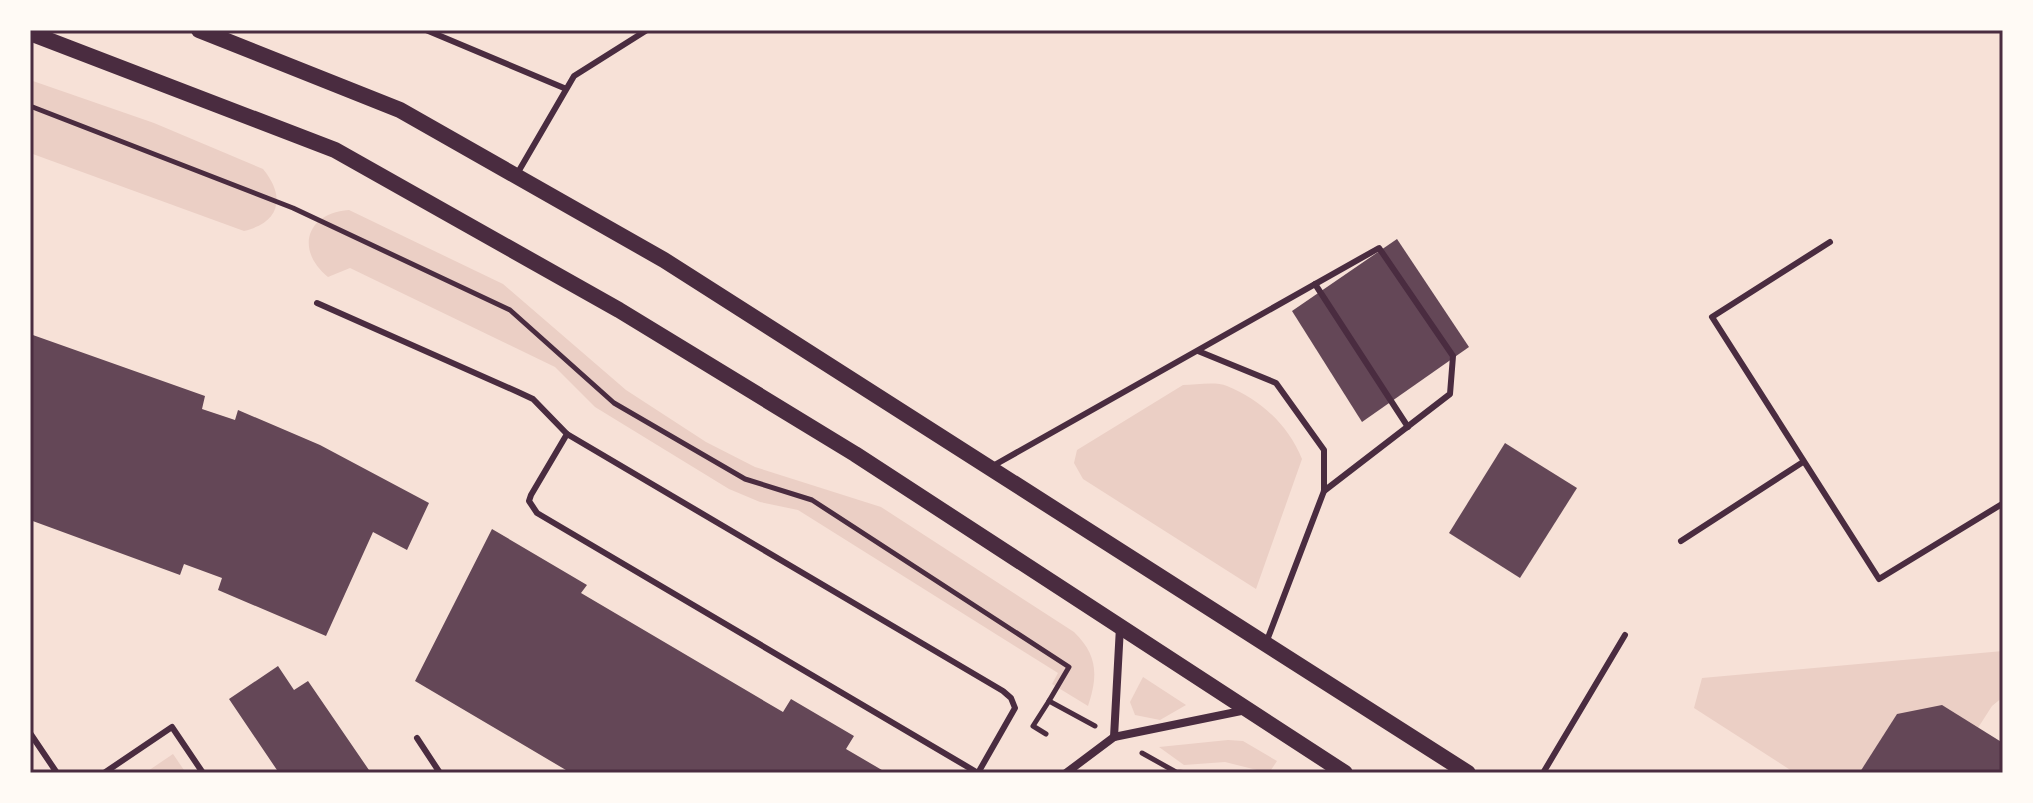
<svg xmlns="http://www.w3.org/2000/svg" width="2033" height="803" font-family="Arial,sans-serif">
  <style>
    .green { fill: #ebcfc5 }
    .building { fill: #644757 }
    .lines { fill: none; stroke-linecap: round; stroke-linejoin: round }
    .path { stroke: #4a2c40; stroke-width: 5 }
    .service { stroke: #4a2c40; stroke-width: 6 }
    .minor { stroke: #4a2c40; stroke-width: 8 }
    .secondary { stroke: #4a2c40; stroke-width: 16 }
    .neatline { fill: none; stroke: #4a2c40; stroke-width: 3 }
  </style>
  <rect width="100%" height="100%" fill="#f7e1d7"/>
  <!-- green -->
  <g class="green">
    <path d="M30 80 154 123 263 169C286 197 280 222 244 231L30 153Z"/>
    <path d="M349 210 503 284 626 390 706 442 755 467 881 507 1074 632C1098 655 1098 676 1088 706L1052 684 1058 673 798 510 760 502 729 489 595 407 555 367 350 268 328 277C295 250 306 213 349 210Z"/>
    <path d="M1183 385C1196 385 1215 381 1227 386 1261 400 1288 425 1302 459L1256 589 1083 479 1074 463 1077 450Z"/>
    <path d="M2003 651V697L1992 706 1949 773H1795L1694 708 1702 678Z"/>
    <path d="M1143 677 1186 705 1160 720 1135 715 1130 702Z"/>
    <path d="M1228 740 1243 741 1277 761 1269 773 1225 762 1184 765 1159 747Z"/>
    <path d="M173 754 186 773H145Z"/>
  </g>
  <!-- building -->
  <g class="building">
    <path d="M1397 239 1469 347 1362 422 1292 311Z"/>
    <path d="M30 334 205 396 202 409 235 420 238 410 320 445 429 503 407 550 373 532 326 636 218 590 222 578 184 564 180 575 30 520Z"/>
    <path d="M1505 443 1577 488 1520 578 1449 533Z"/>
    <path d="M492 529 587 585 581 593 783 712 791 699 854 736 846 749 887 773H571L415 681Z"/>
    <path d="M278 666 294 690 308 681 371 773H279L229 699Z"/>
    <path d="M1942 705 2003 743V773L1860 772 1897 714Z"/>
  </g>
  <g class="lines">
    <!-- path -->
    <g class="path">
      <path d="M30 106 293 208 510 310 614 403 745 479 812 500 1069 667 1049 701 1095 726"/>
      <path d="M1046 734 1033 726 1049 701"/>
      <path d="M1142 753 1176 772 1190 773"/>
    </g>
    <!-- service -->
    <g class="service">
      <path d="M426 30 564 88"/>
      <path d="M517 174 574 76 647 30"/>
      <path d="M1830 242 1712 317 1879 579 2002 504"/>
      <path d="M1315 284 1408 427"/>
      <path d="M317 303 518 392 533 399 567 434"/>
      <path d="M1198 351 1276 383 1324 450V491L1266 643"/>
      <path d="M991 467 1379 248 1453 356 1450 394 1324 491"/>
      <path d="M1681 541 1803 462"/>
      <path d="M30 733 57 773"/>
      <path d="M417 738 440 773"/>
      <path d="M104 773 172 727 203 773"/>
      <path d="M978 773 1015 708 1011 698 1003 691 567 434 531 495 529 501 537 513 978 773"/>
      <path d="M1543 773 1625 635"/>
    </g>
    <!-- minor -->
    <g class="minor">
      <path d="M1114 737 1120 627"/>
      <path d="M1066 773 1114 737 1246 710"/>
    </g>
    <!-- secondary -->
    <g class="secondary">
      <path d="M199 30 400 110 664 260 1468 773"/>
      <path d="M30 33 335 150 619 310 855 454 1345 773"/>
    </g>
  </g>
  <!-- border -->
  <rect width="2033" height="803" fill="none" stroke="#fffaf5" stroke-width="64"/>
  <rect x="32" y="32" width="1969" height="739" class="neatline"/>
</svg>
